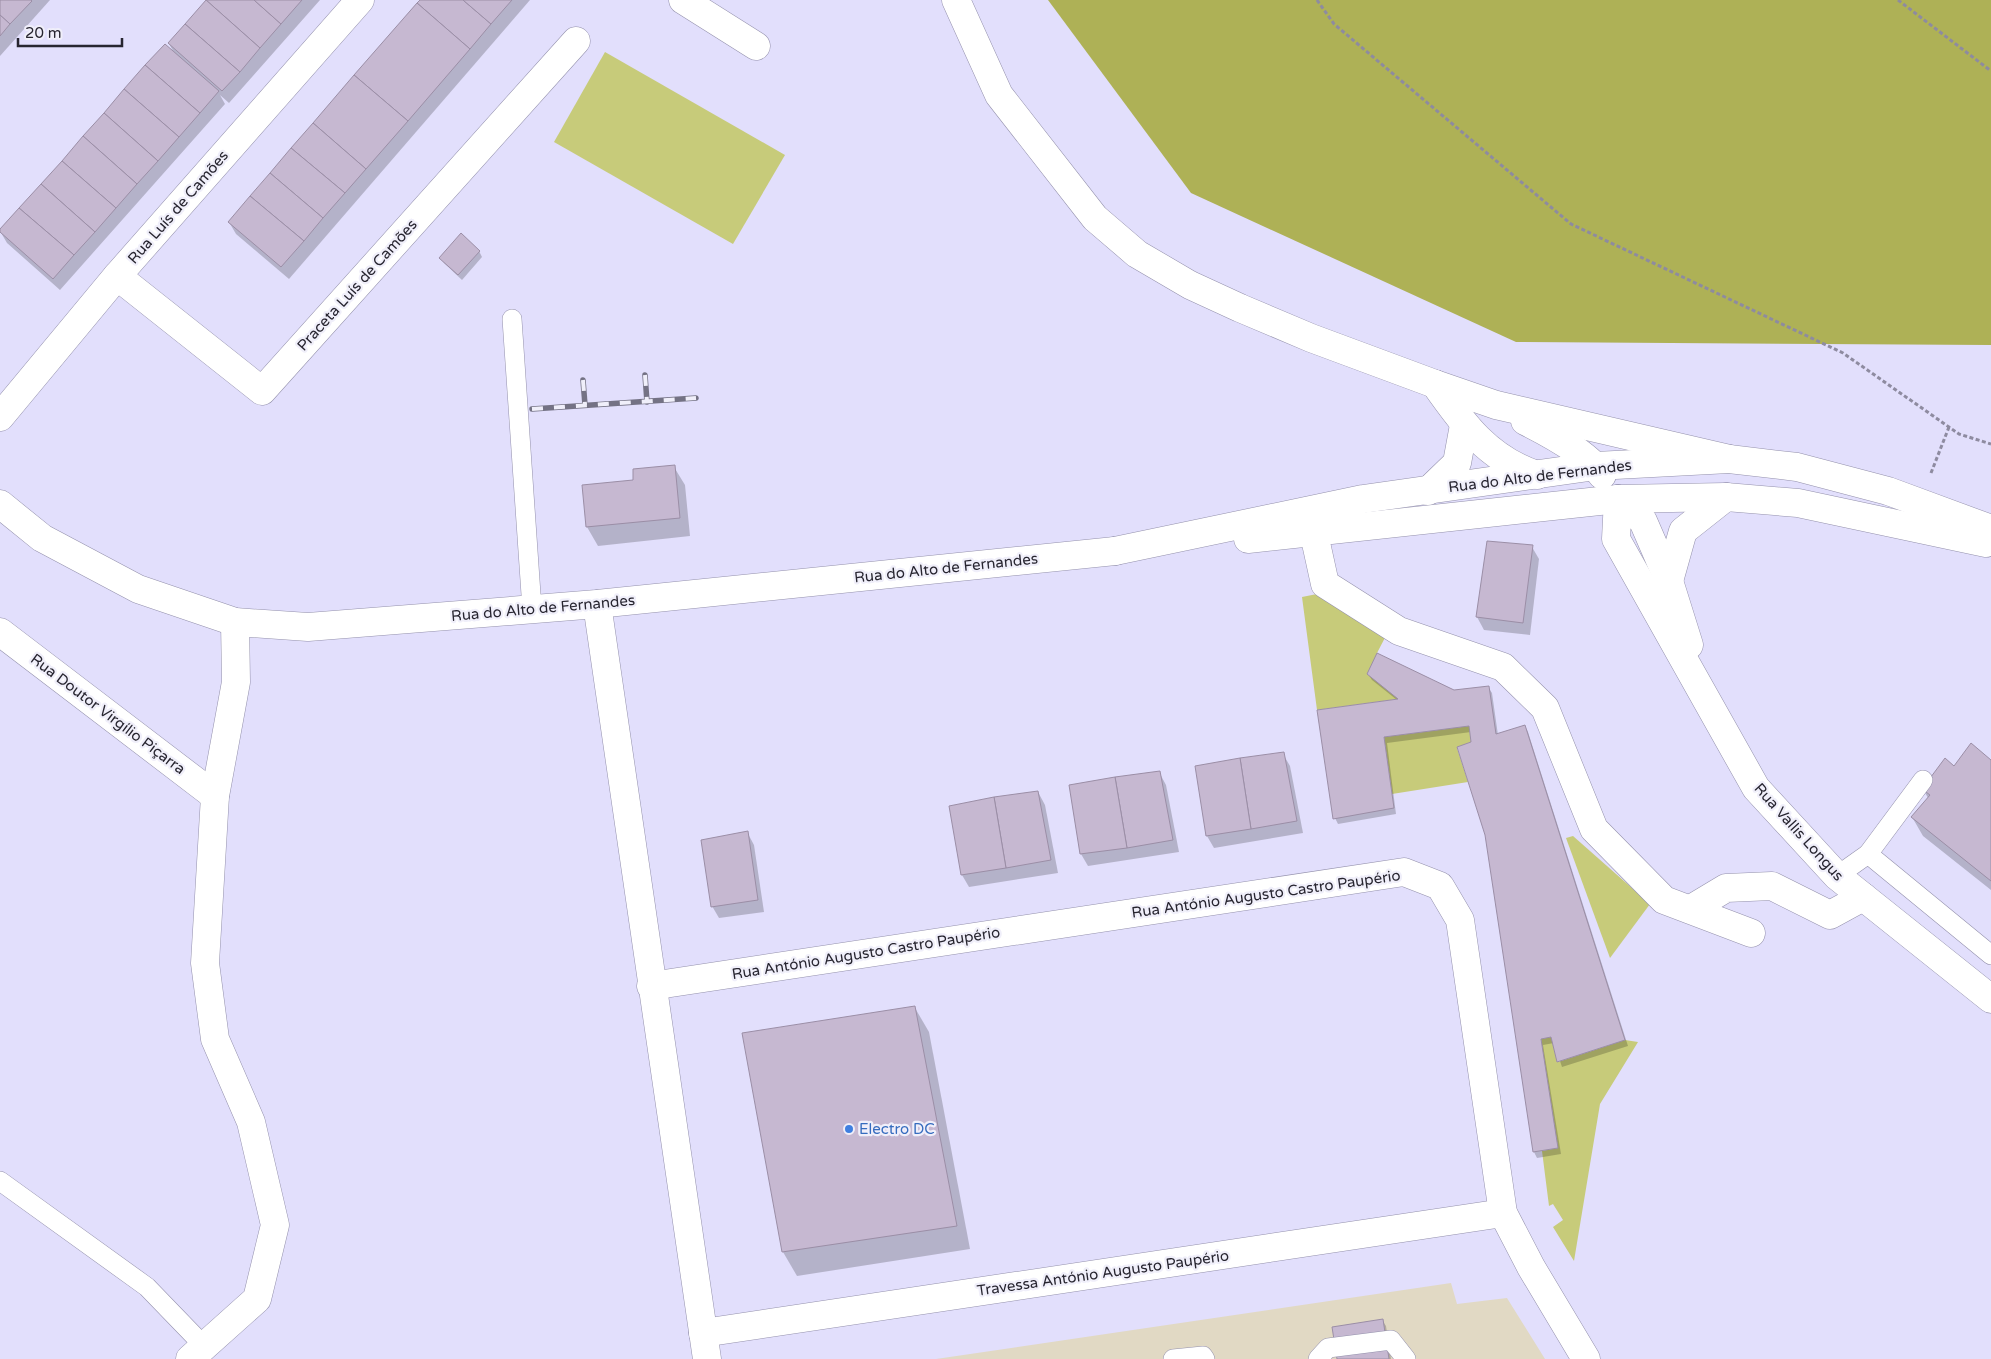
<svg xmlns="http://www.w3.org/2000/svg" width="1991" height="1359" font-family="'Varela Round',sans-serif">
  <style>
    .commercial { fill: #e1d9c4 }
    .green { fill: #c7cb7a }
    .forest { fill: #aeb156 }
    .shadow { fill: #0003 }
    .building { fill: #c6b8d1; stroke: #9b8ea6 }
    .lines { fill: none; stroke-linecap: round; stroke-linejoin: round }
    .service-casing { stroke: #9491ac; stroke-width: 20 }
    .minor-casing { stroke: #9491ac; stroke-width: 29 }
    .tertiary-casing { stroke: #9491ac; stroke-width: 29 }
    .secondary-casing { stroke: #9491ac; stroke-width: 29 }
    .path { stroke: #8e8ba0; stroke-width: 3; stroke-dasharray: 4 2.5; stroke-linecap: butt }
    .service { stroke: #fff; stroke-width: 19 }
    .minor { stroke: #fff; stroke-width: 28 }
    .tertiary { stroke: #fff; stroke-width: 28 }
    .secondary { stroke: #fff; stroke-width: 28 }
    .rail-casing { stroke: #747284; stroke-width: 5.5 }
    .rail { stroke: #f0effa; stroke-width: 4; stroke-dasharray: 11; stroke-linecap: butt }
    .shop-dot { fill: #3f7fe0; stroke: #f0effa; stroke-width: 2 }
    .labels { text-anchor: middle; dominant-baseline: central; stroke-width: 4.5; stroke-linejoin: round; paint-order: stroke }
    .street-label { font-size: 15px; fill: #272530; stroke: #f0effa }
    .shop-label { font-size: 15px; fill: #366cbe; stroke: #f0effa; text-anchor: start }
  </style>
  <rect width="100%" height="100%" fill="#e2dffc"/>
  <!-- commercial -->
  <path class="commercial" d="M1451 1283 1457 1304 1507 1298 1545 1359H936Z"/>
  <!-- green -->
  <g class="green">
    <path d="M605 52 785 155 733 244 554 142Z"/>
    <path d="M1327 592 1389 630 1377 653 1398 699 1317 710 1302 597Z"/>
    <path d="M1469 726 1471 742 1457 748 1468 782 1392 794 1384 737Z"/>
    <path d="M1573 836 1650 904 1610 958 1566 838Z"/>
    <path d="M1551 1037 1558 1062 1625 1040 1638 1042 1600 1104 1574 1261 1553 1227 1563 1220 1553 1204 1549 1206 1542 1151 1558 1148 1541 1039Z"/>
  </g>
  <!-- forest -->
  <path class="forest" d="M1048 0H1991V345L1516 342 1191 193Z"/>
  <!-- shadow -->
  <g class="shadow">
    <path d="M0 0H50L0 56Z"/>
    <path d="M208 0H320L229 103 220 95 225 104 60 290 7 243 0 231 175 54 169 44Z"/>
    <path d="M421 0H530L289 279 236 234 229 222Z"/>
    <path d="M479 251 482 257 462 280 444 263 441 258Z"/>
    <path d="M674 467 685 485 690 536 598 546 587 527 583 487 635 481Z"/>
    <path d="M1488 542 1532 547 1539 559 1530 635 1484 630 1477 617Z"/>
    <path d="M1368 674 1454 691 1488 687 1492 693 1498 735 1525 726 1528 732 1628 1046 1562 1067 1554 1043 1543 1045 1561 1154 1537 1158 1534 1152 1471 732 1387 743 1396 814 1338 824 1335 818 1397 700 1372 680Z"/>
    <path d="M1283 754 1290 766 1303 833 1214 848 1207 836Z"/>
    <path d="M1991 762V890L1923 836 1912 817 1928 798 1923 789 1954 768Z"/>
    <path d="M1159 772 1166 785 1179 852 1088 866 1081 854Z"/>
    <path d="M1038 792 1045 805 1058 873 969 887 962 875 951 807Z"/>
    <path d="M747 832 754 845 764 912 719 918 712 906Z"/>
    <path d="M915 1008 929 1032 970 1249 797 1276 783 1252Z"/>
    <path d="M1382 1320 1386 1326 1391 1359H1338Z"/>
  </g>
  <!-- building -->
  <g class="building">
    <path d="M0 0H31L32 1 10 24 0 15Z"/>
    <path d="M206 0H254L281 24 260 48Z"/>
    <path d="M206 0 260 48 240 72 185 24Z"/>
    <path d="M254 0H302L281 24Z"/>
    <path d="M420 0H463L491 24 470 49 417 3Z"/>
    <path d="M463 0H512L491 24Z"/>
    <path d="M417 3 470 49 408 121 354 75Z"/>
    <path d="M0 15 10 24 0 36Z"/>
    <path d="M185 24 240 72 222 91 168 43Z"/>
    <path d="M165 44 219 91 200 113 145 65Z"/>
    <path d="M145 65 200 113 179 137 124 89Z"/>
    <path d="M354 75 408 121 366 169 313 123Z"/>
    <path d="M124 89 179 137 158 161 104 113Z"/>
    <path d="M104 113 158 161 137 184 83 136Z"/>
    <path d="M313 123 366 169 345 193 291 148Z"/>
    <path d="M83 136 137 184 116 208 62 161Z"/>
    <path d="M291 148 345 193 323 218 270 173Z"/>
    <path d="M62 161 116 208 95 232 41 184Z"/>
    <path d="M270 173 323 218 304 241 250 196Z"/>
    <path d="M41 184 95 232 74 255 19 208Z"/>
    <path d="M250 196 304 241 281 267 228 222Z"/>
    <path d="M19 208 74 255 53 279 0 232V229Z"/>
    <path d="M461 233 480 251 458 275 439 258Z"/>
    <path d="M675 465 680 518 586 527 582 485 633 480V469Z"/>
    <path d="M1487 541 1533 545 1523 623 1476 617Z"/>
    <path d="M1377 653 1454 690 1489 686 1496 734 1525 725 1625 1040 1557 1062 1551 1037 1541 1039 1558 1148 1533 1152 1485 835 1457 747 1471 742 1469 726 1384 737 1394 808 1333 819 1317 710 1398 699 1367 674Z"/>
    <path d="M1971 743 1991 760V881L1911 817 1930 795 1922 789 1945 758 1954 766Z"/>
    <path d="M1284 752 1297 821 1251 829 1240 758Z"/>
    <path d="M1240 758 1251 829 1206 836 1195 766Z"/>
    <path d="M1160 771 1173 840 1127 848 1115 777Z"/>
    <path d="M1115 777 1127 848 1080 854 1069 785Z"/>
    <path d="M1038 791 1051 860 1006 868 994 797Z"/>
    <path d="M994 797 1006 868 961 875 949 806Z"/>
    <path d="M748 831 758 900 711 907 701 840Z"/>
    <path d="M915 1006 957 1226 782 1252 742 1033Z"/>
    <path d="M1383 1319 1389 1359H1337L1332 1327Z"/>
  </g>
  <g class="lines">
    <!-- service casing -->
    <g class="service-casing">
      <g id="service">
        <path d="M512 319 532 609"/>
        <path d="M1868 854 1923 780"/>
        <path d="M1837 876 1868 854 1991 955"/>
        <path d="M0 1181 147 1287 204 1346"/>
        <path d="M1173 1359 1203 1356 1205 1359"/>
        <path d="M1318 1359 1328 1348 1391 1340 1406 1359"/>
      </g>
    </g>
    <!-- minor casing -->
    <g class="minor-casing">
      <g id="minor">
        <path d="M683 0 756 46"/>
        <path d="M117 276 262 391 576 41"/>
        <path d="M0 417 117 276 360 0"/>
        <path d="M1309 511 1325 584 1399 631 1503 667 1545 708 1594 829 1664 900 1751 933"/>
        <path d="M597 604 707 1359"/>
        <path d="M0 632 215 796"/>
        <path d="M1691 909 1726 888 1772 886 1830 915 1863 897"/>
        <path d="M651 986 1404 872 1440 886 1460 920 1503 1213 1531 1267 1586 1359"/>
        <path d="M703 1333 1503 1213"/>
        <path d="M190 1359 257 1299 275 1225 251 1122 215 1039 205 963 215 796 236 682 235 622"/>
      </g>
    </g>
    <!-- tertiary casing -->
    <g class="tertiary-casing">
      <g id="tertiary">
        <path d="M1618 499 1616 539 1756 788 1837 876 1991 999"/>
        <path d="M1618 499 1643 521 1669 581 1689 645"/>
        <path d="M0 504 42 538 138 589 235 622 308 627 597 604 1115 551"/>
        <path d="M1669 581 1683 531 1726 497"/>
      </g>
    </g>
    <!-- secondary casing -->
    <g class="secondary-casing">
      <g id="secondary">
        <path d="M956 0 999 95 1095 218 1137 254 1190 285 1240 308 1311 338 1435 384 1496 405 1729 459"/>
        <path d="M1435 384C1463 424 1488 459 1537 475"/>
        <path d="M1525 421C1549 433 1587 453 1602 475"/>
        <path d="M1428 491 1457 463 1464 425"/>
        <path d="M1248 539 1618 499 1726 497 1798 503 1986 543"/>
        <path d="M1115 551 1363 499 1596 466 1729 459 1797 467 1888 491 1991 529"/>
      </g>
    </g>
    <!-- path -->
    <g class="path">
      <path d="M1317 0 1334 24 1571 224 1843 353 1959 434 1991 444"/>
      <path d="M1898 0 1991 71"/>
      <path d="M1931 473 1949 427"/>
    </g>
    <!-- service -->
    <use href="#service" class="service"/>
    <!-- minor -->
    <use href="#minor" class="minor"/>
    <!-- tertiary -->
    <use href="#tertiary" class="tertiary"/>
    <!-- secondary -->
    <use href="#secondary" class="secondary"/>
    <!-- rail casing -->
    <g class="rail-casing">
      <g id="rail">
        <path d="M645 375 647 402"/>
        <path d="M583 380 585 405"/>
        <path d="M532 409 696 398"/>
      </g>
    </g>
    <!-- rail -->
    <use href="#rail" class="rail"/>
  </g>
  <!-- markers -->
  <circle class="shop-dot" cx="849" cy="1129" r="5"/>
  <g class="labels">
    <!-- street labels -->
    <g class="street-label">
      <text transform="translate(178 207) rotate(-49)">Rua Luís de Camões</text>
      <text transform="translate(357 285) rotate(-48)">Praceta Luís de Camões</text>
      <text transform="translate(1540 476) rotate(-7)">Rua do Alto de Fernandes</text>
      <text transform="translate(946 568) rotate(-6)">Rua do Alto de Fernandes</text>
      <text transform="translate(543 608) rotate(-5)">Rua do Alto de Fernandes</text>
      <text transform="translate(108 714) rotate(37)">Rua Doutor Virgílio Piçarra</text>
      <text transform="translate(1799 832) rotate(48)">Rua Vallis Longus</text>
      <text transform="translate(1266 894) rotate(-8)">Rua António Augusto Castro Paupério</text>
      <text transform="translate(866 953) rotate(-9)">Rua António Augusto Castro Paupério</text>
      <text transform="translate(1103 1273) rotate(-8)">Travessa António Augusto Paupério</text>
    </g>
    <!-- shop labels -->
    <g class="shop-label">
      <text x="859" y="1129">Electro DC</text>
    </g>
  </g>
  <!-- scale -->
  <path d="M18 38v8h104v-8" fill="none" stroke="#272530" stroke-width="2.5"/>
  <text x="25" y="38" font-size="15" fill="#272530" stroke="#f0effa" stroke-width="4" paint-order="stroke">20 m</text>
</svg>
